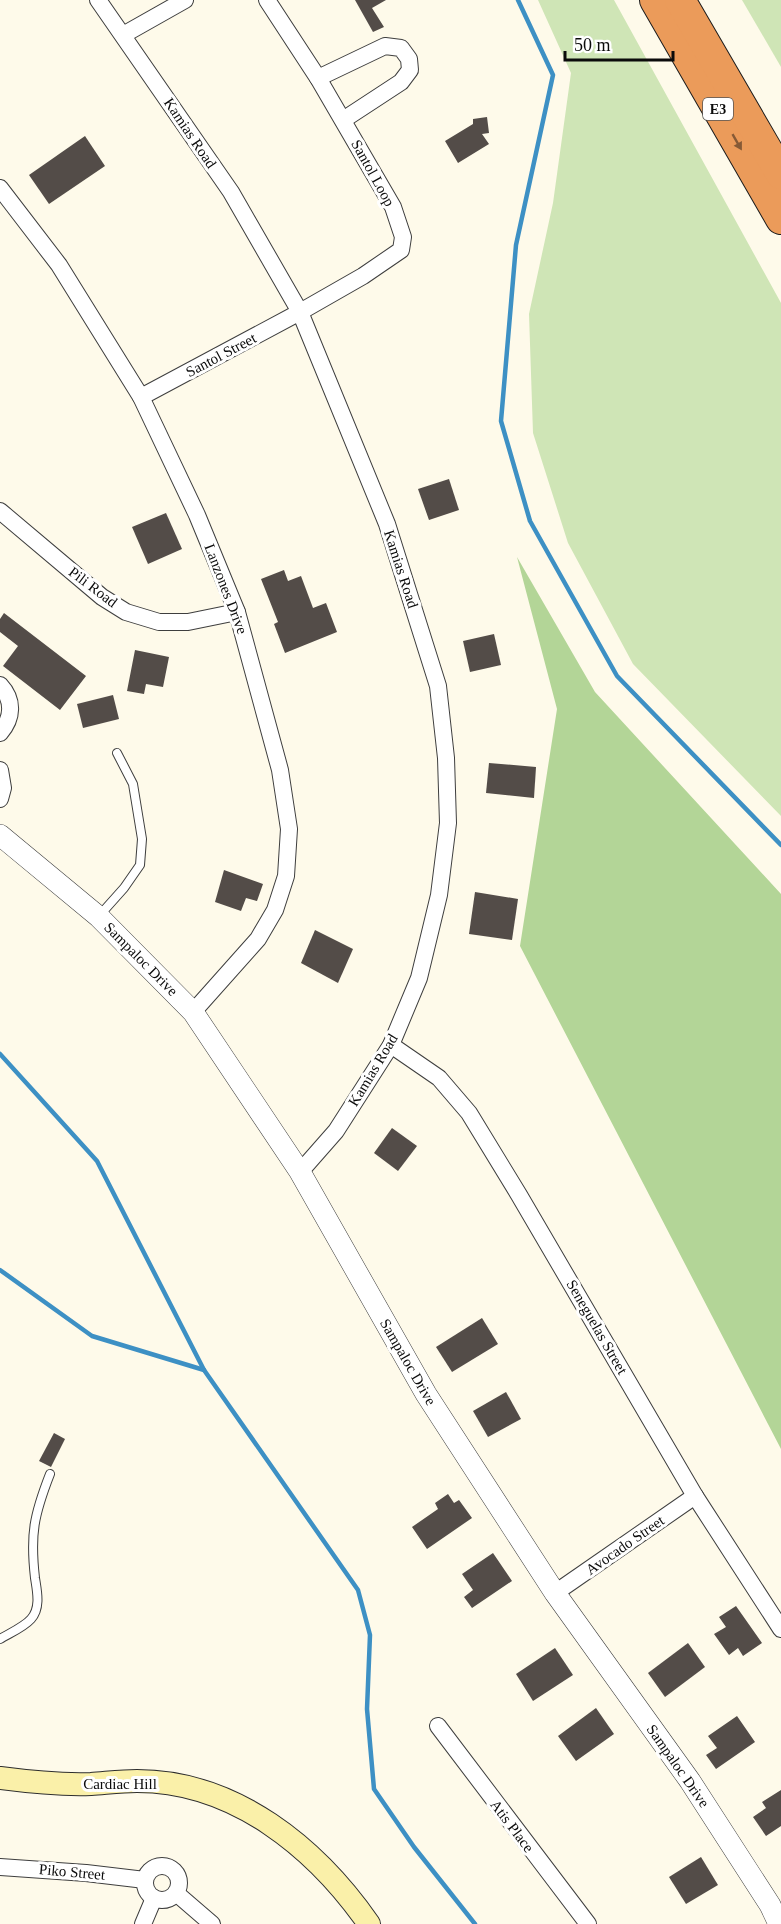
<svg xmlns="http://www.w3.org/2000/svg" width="781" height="1924" font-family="'Times New Roman',serif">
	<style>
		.green { fill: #cfe5b6 }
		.forest { fill: #b3d597 }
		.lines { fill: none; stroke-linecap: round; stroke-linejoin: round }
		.stream { stroke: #3d90c4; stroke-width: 4.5 }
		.building { fill: #534c48 }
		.service-casing { stroke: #3e3e3e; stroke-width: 10 }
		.minor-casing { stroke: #3e3e3e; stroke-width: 18 }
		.tertiary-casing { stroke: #3e3e3e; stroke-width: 22 }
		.secondary-casing { stroke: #2d2d2d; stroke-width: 24 }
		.motorway-casing { stroke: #1c1c1c; stroke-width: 32 }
		.service { stroke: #fff; stroke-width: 8 }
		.minor { stroke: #fff; stroke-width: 16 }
		.tertiary { stroke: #fff; stroke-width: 21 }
		.secondary { stroke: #faf0a9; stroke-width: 22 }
		.motorway { stroke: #eb9b5a; stroke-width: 30 }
		.oneway { fill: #865a36 }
		.labels { text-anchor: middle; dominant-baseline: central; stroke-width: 6; stroke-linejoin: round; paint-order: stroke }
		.shield { fill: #fff; stroke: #545454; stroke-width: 1.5 }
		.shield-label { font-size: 14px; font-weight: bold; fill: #0b0b0b }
		.street-label { font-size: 15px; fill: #0b0b0b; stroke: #fff }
	</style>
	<rect width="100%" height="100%" fill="#fefaea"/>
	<!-- green -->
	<g class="green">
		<polygon points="538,0 614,0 781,303 781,816 633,664 568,543 533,433 529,314 553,203 571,73"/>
		<polygon points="742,0 781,0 781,67"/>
	</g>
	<!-- forest -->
	<polygon class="forest" points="517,557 595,692 781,894 781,1449 520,946 557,709"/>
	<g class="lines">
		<!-- stream -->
		<g class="stream">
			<polyline points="518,0 553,75 516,245 501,421 530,521 617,676 781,845"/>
			<polyline points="0,1054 97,1161 204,1370 358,1590 370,1635 367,1709 374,1789 414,1847 475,1924"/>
			<polyline points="0,1270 92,1336 204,1370"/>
		</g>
	</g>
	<!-- building -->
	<g class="building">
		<polygon points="355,0 386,0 372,8 384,27 373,32"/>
		<polygon points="487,117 489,133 482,134 489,144 458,163 445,141 473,124 473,119"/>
		<polygon points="85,136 105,166 49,204 29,175"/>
		<polygon points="449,479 459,510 429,520 418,489"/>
		<polygon points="166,513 182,549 148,564 132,527"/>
		<polygon points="284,570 288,581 301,576 313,608 326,603 337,632 285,653 274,624 278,622 261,579"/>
		<polygon points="4,613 86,676 60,710 3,666 18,646 0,632 0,619"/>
		<polygon points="494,634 501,665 470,672 463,641"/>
		<polygon points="135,650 169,657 163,687 146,684 144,694 127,691"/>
		<polygon points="113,695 119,719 83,728 77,704"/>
		<polygon points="489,763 536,767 534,798 486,793"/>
		<polygon points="224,870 263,884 257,901 246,898 241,911 215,902"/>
		<polygon points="475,892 518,899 512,940 469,934"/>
		<polygon points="315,930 353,949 338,983 301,963"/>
		<polygon points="392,1128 417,1146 398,1171 374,1153"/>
		<polygon points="482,1318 498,1344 452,1372 436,1347"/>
		<polygon points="506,1392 521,1419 488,1437 473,1411"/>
		<polygon points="54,1433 65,1439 51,1467 39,1461"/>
		<polygon points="448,1494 454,1503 459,1500 472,1518 427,1549 412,1527 438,1509 435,1503"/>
		<polygon points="493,1553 512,1581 472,1608 464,1597 473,1590 462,1574"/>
		<polygon points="736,1606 762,1643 743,1656 738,1648 729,1655 714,1634 726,1627 719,1617"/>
		<polygon points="688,1643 705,1667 665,1697 648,1673"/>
		<polygon points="555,1648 573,1675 533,1701 516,1674"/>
		<polygon points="596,1708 614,1734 576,1761 558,1736"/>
		<polygon points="737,1716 755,1742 716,1769 706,1755 717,1748 708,1736"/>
		<polygon points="781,1790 781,1826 766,1836 753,1817 766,1808 762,1802"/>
		<polygon points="701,1857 718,1885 686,1904 669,1877"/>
	</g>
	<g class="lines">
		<!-- service casing -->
		<g class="service-casing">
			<g id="service">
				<polyline points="99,916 124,888 140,865 142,839 133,784 117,753"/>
				<path d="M 0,1639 C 10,1633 24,1627 31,1619 C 41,1608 37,1591 35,1578 C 30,1534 34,1515 50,1474"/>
			</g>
		</g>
		<!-- minor casing -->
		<g class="minor-casing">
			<g id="minor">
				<polyline points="98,0 231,192 300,312 387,524 438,686 446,758 448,823 439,895 419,978 391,1045 336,1131 300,1172"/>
				<polyline points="123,35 185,0"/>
				<polyline points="318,78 385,46 401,48 409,59 410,70 401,82 343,120"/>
				<polyline points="0,188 59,265 141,397 197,515 237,612 280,770 289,829 286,876 275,910 258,939 193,1012"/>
				<polyline points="141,397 300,312 363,276 401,250 403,237 393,207 318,78 267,0"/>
				<polyline points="0,511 102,597 126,612 159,622 188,622 237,612"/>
				<path d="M 0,685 C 14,700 13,718 0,733"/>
				<polyline points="0,770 3,788 0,799"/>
				<polyline points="391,1045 439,1078 469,1113 519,1195 695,1496 781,1629"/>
				<polyline points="555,1593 695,1496"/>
				<polyline points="438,1726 588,1924"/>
				<circle cx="162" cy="1883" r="17"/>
				<polyline points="0,1867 86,1873 145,1880"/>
				<polyline points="176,1893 212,1924"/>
				<polyline points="143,1924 154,1898"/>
			</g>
		</g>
		<!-- tertiary casing -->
		<g class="tertiary-casing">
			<polyline id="tertiary" points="0,835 99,917 193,1012 300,1172 426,1394 555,1593 690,1781 770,1905 779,1924"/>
		</g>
		<!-- secondary casing -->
		<g class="secondary-casing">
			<path id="secondary" d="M 0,1778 C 30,1782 60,1785 91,1784 C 106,1783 122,1781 137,1781 C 235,1781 316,1848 369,1924"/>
		</g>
		<!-- motorway casing -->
		<g class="motorway-casing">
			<g id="motorway">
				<polyline points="655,0 781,219"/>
				<polyline points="680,0 781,174"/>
			</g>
		</g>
		<!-- service -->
		<use href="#service" class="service"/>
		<!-- minor -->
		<use href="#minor" class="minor"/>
		<!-- tertiary -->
		<use href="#tertiary" class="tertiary"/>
		<!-- secondary -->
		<use href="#secondary" class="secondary"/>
		<!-- motorway -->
		<use href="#motorway" class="motorway"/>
	</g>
	<!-- one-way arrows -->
	<defs><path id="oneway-solid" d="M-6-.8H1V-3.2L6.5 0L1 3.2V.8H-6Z" transform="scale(1.5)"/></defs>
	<use class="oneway" href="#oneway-solid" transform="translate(737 142) rotate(60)"/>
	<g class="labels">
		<!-- shield labels -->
		<rect class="shield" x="703" y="98" width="30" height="22" rx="4.5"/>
		<g class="shield-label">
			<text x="718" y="109">E3</text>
		</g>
		<!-- street labels -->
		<g class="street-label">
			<text transform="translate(190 133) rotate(56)">Kamias Road</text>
			<text transform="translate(373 173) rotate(61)">Santol Loop</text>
			<text transform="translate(221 355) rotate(-28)">Santol Street</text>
			<text transform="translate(401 569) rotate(72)">Kamias Road</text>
			<text transform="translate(93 587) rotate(37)">Pili Road</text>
			<text transform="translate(226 589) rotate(69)">Lanzones Drive</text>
			<text transform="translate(141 959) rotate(45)">Sampaloc Drive</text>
			<text transform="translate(373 1070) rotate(-59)">Kamias Road</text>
			<text transform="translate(597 1327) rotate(60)">Seneguelas Street</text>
			<text transform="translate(408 1362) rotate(60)">Sampaloc Drive</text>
			<text transform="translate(625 1545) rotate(-35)">Avocado Street</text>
			<text transform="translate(678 1766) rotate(55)">Sampaloc Drive</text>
			<text x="120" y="1784">Cardiac Hill</text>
			<text transform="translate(512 1826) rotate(53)">Atis Place</text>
			<text transform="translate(72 1872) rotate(5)">Piko Street</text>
		</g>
	</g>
	<!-- scale -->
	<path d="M565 51v9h108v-9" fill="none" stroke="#0b0b0b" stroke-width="3"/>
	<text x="574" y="51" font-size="18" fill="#0b0b0b" stroke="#ffffff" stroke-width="4.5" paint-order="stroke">50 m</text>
</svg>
